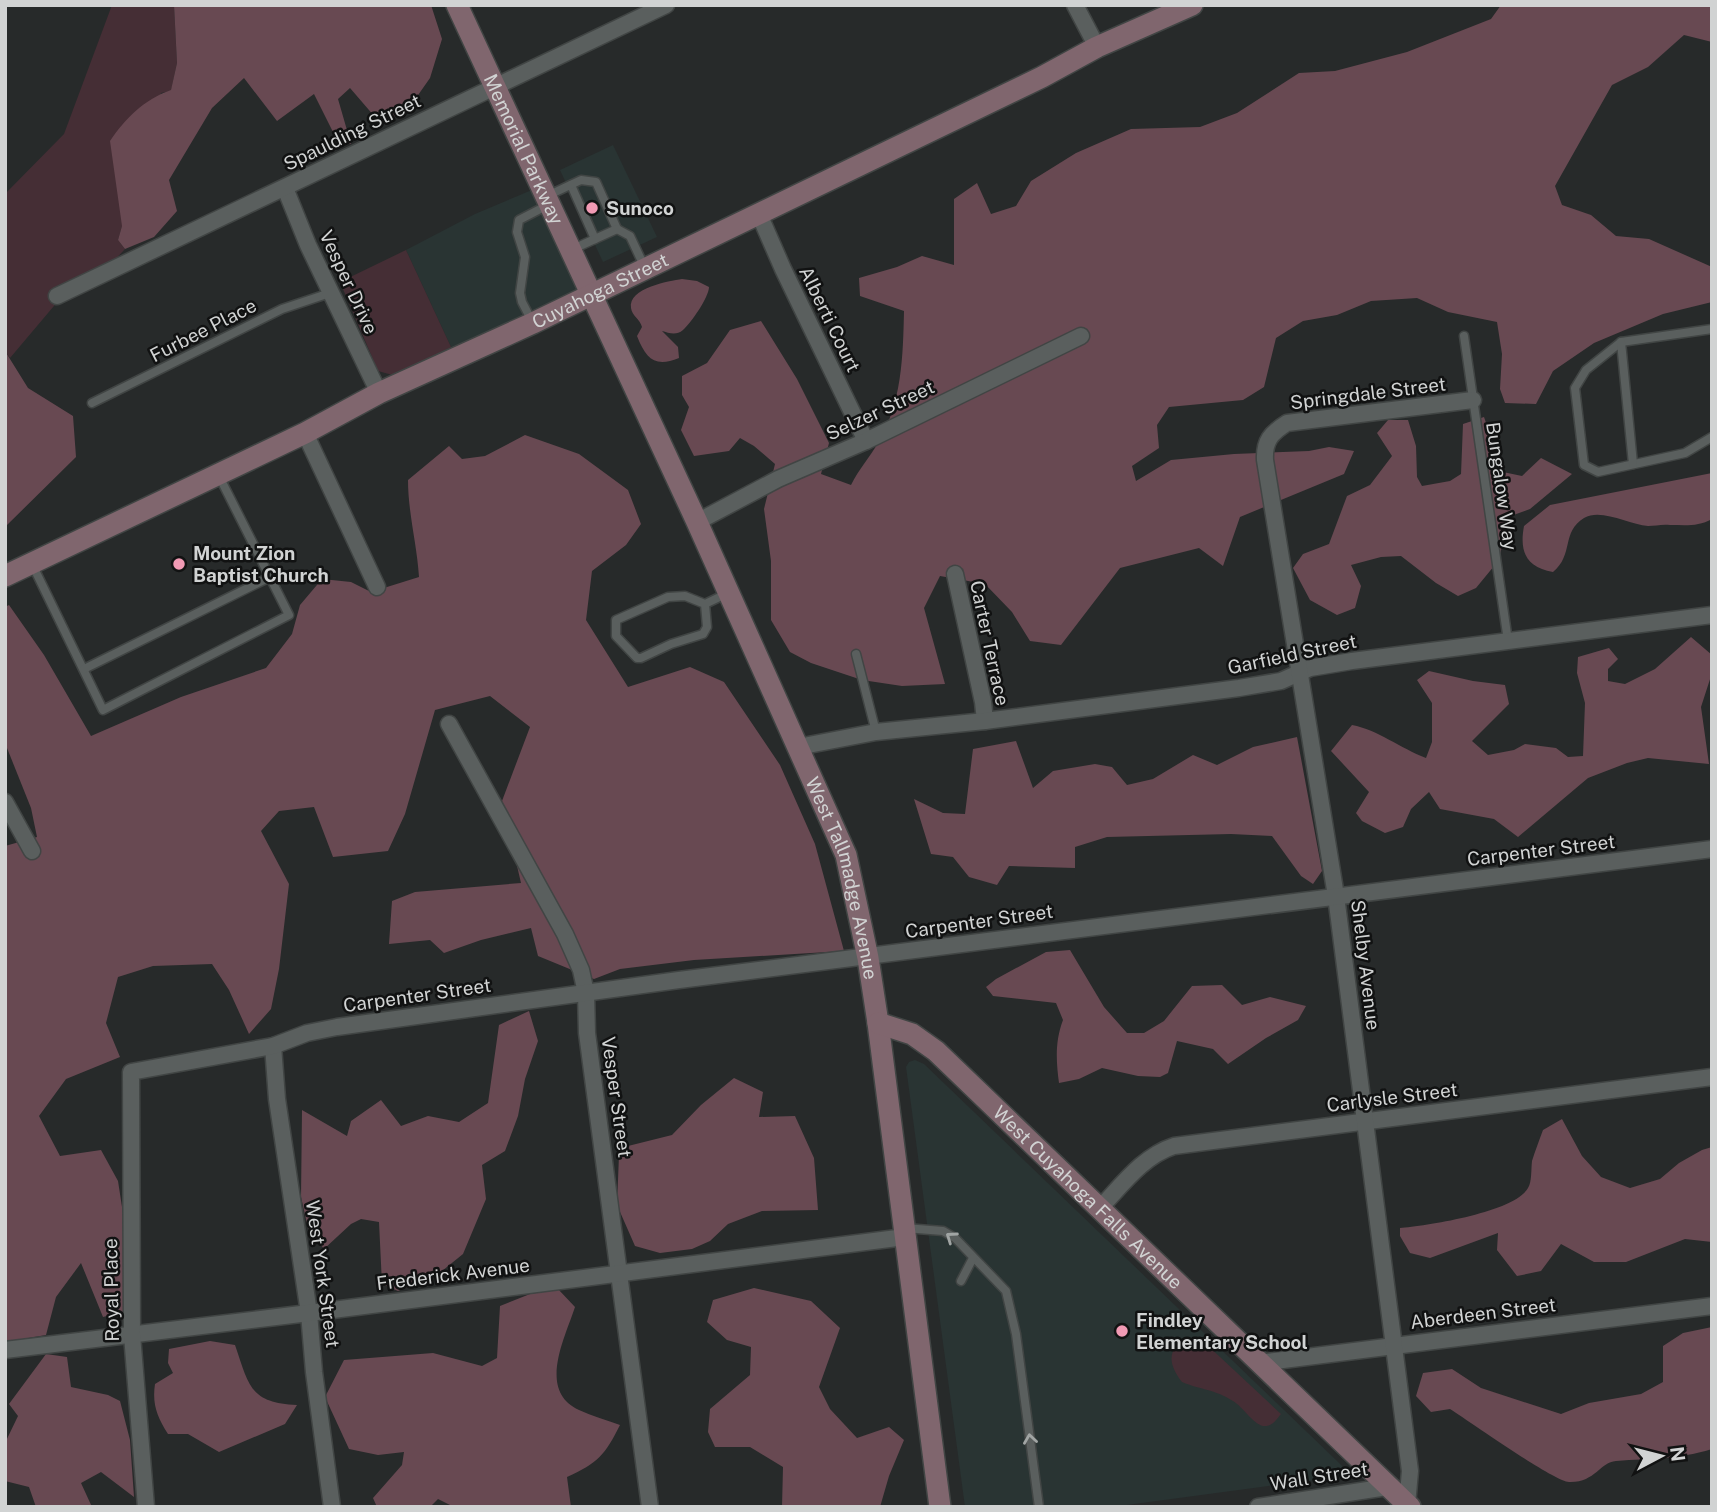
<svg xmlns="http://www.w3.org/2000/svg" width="1717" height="1512" font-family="'Public Sans',sans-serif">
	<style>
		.built { fill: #293433 }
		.green { fill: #452e35 }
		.forest { fill: #684952 }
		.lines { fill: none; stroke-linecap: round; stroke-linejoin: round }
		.lane-casing { stroke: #414544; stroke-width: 11 }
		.street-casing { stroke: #414544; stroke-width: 19 }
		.secondary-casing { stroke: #414544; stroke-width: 24 }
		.lane { stroke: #5a5f5e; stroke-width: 8 }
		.street { stroke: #5a5f5e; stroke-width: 16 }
		.secondary { stroke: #80666e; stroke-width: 21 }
		.oneway { stroke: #a1a5a4 }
		.poi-dot { fill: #f19ab4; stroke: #111212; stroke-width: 2.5 }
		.labels { text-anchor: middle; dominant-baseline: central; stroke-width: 5; stroke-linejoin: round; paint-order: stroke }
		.street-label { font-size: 19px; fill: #d1d3d3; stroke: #111212 }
		.poi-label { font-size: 19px; font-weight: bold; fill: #d1d3d3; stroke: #111212; text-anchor: start }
	</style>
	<rect width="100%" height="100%" fill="#272a2a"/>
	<!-- built -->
	<g class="built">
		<polygon points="613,145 657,237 603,262 560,170"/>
		<polygon points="539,187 587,292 451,347 406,250 475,214"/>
		<polygon points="915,1060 924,1064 1336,1460 1347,1471 1344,1476 1112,1507 965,1507 906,1067 909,1062"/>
	</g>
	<!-- green -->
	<g class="green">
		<polygon points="112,5 174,5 177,63 171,91 161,93 118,240 125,249 111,264 59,300 10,358 5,351 5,194 64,134"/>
		<polygon points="406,250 451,347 396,376 378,371 340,282"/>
		<path d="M 1193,1339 L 1205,1343 L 1281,1414 C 1276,1420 1272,1427 1263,1426 C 1253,1424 1243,1407 1233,1401 C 1214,1389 1201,1390 1182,1382 C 1167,1363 1166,1345 1193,1339 Z"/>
	</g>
	<!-- forest -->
	<g class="forest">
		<path d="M 174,5 L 431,5 L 442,39 L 430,78 L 409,108 L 381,124 L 350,88 L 338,99 L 351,144 L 339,144 L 314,94 L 277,121 L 244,78 L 212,108 L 169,180 L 177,211 L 154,237 L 125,249 L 118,240 L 122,226 L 110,141 C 126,118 143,100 171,90 L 177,63 Z"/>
		<path d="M 1501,5 L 1712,5 L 1712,42 L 1684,35 L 1648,67 L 1612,85 L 1555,186 L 1562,205 L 1591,215 L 1616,236 L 1649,239 L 1712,267 L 1712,302 L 1663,314 L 1594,343 L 1553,371 L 1536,404 L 1505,403 L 1500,389 L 1502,354 L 1497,322 L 1448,312 L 1417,298 L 1371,301 L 1337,315 L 1303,321 L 1276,338 L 1264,387 L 1243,400 L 1169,407 L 1157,425 L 1159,448 L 1132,466 L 1136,481 L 1171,460 L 1234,454 L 1309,451 L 1329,447 L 1354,451 L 1344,474 L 1240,517 L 1223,566 L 1199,548 L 1120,568 L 1061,645 L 1030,641 L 1012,612 L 985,584 L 940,576 L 924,608 L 945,684 L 902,686 L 862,680 L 811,663 L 790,652 L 771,620 L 771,561 L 764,509 L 775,464 L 754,446 L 740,438 L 729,451 L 694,456 L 681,430 L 689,407 L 682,395 L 682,376 L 707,363 L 730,330 L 761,321 L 797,379 L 829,443 L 821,474 L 851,485 C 859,469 869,458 878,443 C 902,403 903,356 904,311 L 860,296 L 859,278 L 897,267 L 922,256 L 954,265 L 954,199 L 977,183 L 991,214 L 1016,206 L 1031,181 L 1076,153 L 1131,129 L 1200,127 L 1237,113 L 1299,73 L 1335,71 L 1407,52 L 1491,19 Z"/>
		<path d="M 682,279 L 697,281 L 709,287 C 709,297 691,323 683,330 C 676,336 669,333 662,331 L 678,347 L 679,358 C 655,368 646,359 637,336 L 642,327 C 640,319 632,316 631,308 C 628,288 669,281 682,279 Z"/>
		<polygon points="5,351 28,388 73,416 76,457 5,527"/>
		<polygon points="1484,417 1503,472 1522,476 1541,458 1572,474 1530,509 1508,517 1499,560 1476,588 1458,596 1436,583 1401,556 1381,557 1351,565 1361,586 1355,608 1337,615 1310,600 1293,568 1303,554 1329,544 1347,496 1370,485 1392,456 1377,433 1388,420 1408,420 1416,446 1417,477 1422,486 1450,481 1461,474 1463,424"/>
		<path d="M 525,435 L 579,454 L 628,490 L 641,524 L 626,545 L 592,571 L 586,620 L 628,687 L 690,667 L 724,682 L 780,765 L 815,844 L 844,951 L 694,960 L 620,969 L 594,979 L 538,956 L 531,928 L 481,940 L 444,953 L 430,940 L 389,944 L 392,901 L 415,892 L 521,883 L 502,801 L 530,727 L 490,696 L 435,710 L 405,814 L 388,851 L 333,857 L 314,807 L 279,811 L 261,831 L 289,884 L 279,969 L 271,1009 L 249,1034 L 229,990 L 212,964 L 153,966 L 118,977 L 106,1023 L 120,1057 L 66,1079 L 39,1116 L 60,1156 L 101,1150 L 118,1181 L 124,1220 L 126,1311 L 103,1317 L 81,1263 L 56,1297 L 46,1335 L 5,1342 L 5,846 L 37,837 L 31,808 L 5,743 L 5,607 L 9,605 L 44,655 L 91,736 L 181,697 L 266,668 L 292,634 L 300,605 L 322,579 L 351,582 L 371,592 L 419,577 C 417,544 408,513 408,480 L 449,446 L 462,459 L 485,456 Z"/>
		<path d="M 1712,473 L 1712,519 C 1698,527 1685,525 1670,525 C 1662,524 1655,526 1648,526 C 1629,525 1602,508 1584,518 C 1561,532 1574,555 1553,572 C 1527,567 1519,553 1524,526 L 1550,505 Z"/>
		<path d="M 1691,637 L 1712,655 L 1712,673 L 1701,707 L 1709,764 L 1648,758 L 1627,763 L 1588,778 L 1518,837 L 1494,819 L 1440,809 L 1429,792 L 1411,809 L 1403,827 L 1385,833 L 1362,821 L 1356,813 L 1369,792 L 1331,751 L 1352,725 C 1378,730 1400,748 1426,758 L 1432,742 L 1432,703 L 1417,680 L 1429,671 L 1473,681 L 1505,685 L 1509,704 L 1472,741 L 1488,755 L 1514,750 L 1525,744 L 1556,748 L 1568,757 L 1583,756 L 1585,703 L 1577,673 L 1578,657 L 1609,648 L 1618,659 L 1608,669 L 1608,681 L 1625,684 L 1655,669 Z"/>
		<polygon points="1297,737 1322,871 1313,884 1301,876 1272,836 1231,834 1107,837 1075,847 1075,868 1009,866 997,885 969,877 953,857 931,854 914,799 943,813 965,814 973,749 1016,741 1033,788 1053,771 1095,764 1112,767 1127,785 1153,779 1193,755 1217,765 1253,747"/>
		<path d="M 1070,950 L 1104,1007 L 1127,1033 L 1144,1033 L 1164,1021 L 1192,986 L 1222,985 L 1242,1005 L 1270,997 L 1306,1006 L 1298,1020 L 1266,1038 L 1228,1064 L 1213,1049 L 1177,1041 L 1168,1073 L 1160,1077 L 1138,1076 L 1102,1068 L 1079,1079 L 1059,1083 C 1056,1061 1055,1041 1063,1020 L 1056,1003 L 993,996 L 986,987 L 996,979 L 1046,952 Z"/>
		<polygon points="529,1011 538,1041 525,1079 518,1116 505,1151 482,1165 486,1199 463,1254 442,1271 398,1291 382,1284 379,1222 361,1219 351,1224 324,1249 308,1228 301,1197 302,1110 347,1136 351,1121 381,1100 401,1126 428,1116 459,1122 488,1103 499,1025"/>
		<polygon points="734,1078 763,1092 759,1117 795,1116 814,1158 818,1210 762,1211 728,1224 710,1241 692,1249 660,1253 635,1246 617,1205 619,1155 628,1146 672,1135 701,1105"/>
		<path d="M 1562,1119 L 1582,1156 L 1601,1177 L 1630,1188 L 1660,1179 L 1679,1163 L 1702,1150 L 1712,1147 L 1712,1242 L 1685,1239 L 1626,1262 L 1594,1262 L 1561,1244 L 1541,1271 L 1517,1276 L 1497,1250 L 1498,1233 L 1430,1258 L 1410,1253 L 1400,1236 L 1400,1228 C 1426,1226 1515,1212 1528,1188 C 1532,1182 1531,1169 1532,1161 C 1535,1151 1539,1141 1543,1130 Z"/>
		<polygon points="754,1288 811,1301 840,1328 819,1387 830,1409 857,1438 889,1427 904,1440 889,1476 880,1507 782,1507 783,1467 750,1447 715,1447 708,1432 710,1409 750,1375 751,1347 727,1340 707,1322 713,1300"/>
		<path d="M 558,1289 L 575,1307 C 565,1338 537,1391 579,1410 C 592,1416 607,1420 620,1425 C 605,1455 598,1463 567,1477 L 571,1507 L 454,1507 L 438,1499 L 430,1507 L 377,1507 L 373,1498 L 402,1465 L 404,1452 L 378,1455 L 349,1449 L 325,1397 L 344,1360 L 433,1353 L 482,1366 L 497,1358 L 500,1306 L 530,1294 Z"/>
		<path d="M 1712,1327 L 1712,1449 C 1676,1460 1652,1458 1616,1461 C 1600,1462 1595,1483 1569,1482 C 1553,1481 1469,1421 1450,1409 L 1431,1412 L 1416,1396 L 1423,1373 L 1452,1369 L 1481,1388 L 1561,1414 L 1589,1403 L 1641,1394 L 1663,1382 L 1663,1346 L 1683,1333 Z"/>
		<path d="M 210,1341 L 235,1345 C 249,1386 250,1403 297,1405 L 285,1424 L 219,1452 L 188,1434 L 168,1434 C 157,1417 152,1404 155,1384 L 173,1373 L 168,1363 L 169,1349 Z"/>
		<polygon points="46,1354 67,1357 71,1387 108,1395 120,1401 130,1440 134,1497 101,1472 81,1483 92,1507 36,1507 29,1487 5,1481 5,1443 18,1416 9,1404"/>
	</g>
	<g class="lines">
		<!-- lane casing -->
		<g class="lane-casing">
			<g id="lane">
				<polyline points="571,185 595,239"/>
				<polyline points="547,196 581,180 596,182 617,229"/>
				<polyline points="573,249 617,229 630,236 645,268"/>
				<polyline points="533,323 522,302 520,293 525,257 517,232 519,220 548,205"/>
				<polyline points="1712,329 1621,342 1586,370 1575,388 1584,465 1598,472 1685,453 1712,437"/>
				<polyline points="1464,336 1508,641"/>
				<polyline points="1621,342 1633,464"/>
				<polyline points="92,403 282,309 330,293"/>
				<polyline points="32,564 103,710 289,615 219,476"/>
				<polyline points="705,604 707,627 703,634 671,644 641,658 637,658 616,636 616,620 668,597 685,596 705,604 728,593"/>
				<polyline points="856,654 876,732"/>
				<polyline points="84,669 270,577"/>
				<polyline points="905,1228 943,1231 955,1238 1006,1291 1016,1334 1039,1507"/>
				<polyline points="961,1281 973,1258"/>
			</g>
		</g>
		<!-- street casing -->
		<g class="street-casing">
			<g id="street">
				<polyline points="1075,5 1097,47"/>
				<polyline points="285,188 308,245 379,393"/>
				<polyline points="759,214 783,269 866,441"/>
				<polyline points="57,296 666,5"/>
				<polyline points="305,433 377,587"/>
				<polyline points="697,522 778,479 866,441 1081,336"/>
				<polyline points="955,574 983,702 985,721"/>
				<polyline points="449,724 565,934 581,970 586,993 587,1033 650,1507"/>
				<polyline points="798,747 876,732 985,721 1239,688 1281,681 1310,668 1352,661 1712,615"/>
				<polyline points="5,802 32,851"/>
				<polyline points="273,1046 277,1099 309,1313 314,1372 332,1507"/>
				<path d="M 1100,1208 C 1122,1185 1143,1156 1174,1146 L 1712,1077"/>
				<polyline points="5,1350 309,1313 905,1237"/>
				<polyline points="1259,1363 1712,1306"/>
				<path d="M 1407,1505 L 1410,1471 L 1336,896 L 1265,460 C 1264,441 1271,433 1287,423 L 1473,400"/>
				<polyline points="146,1507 132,1335 131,1072 273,1046 307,1033 337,1027 679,980 1712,849"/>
				<polyline points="1258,1507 1387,1487"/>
			</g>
		</g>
		<!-- secondary casing -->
		<g class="secondary-casing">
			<g id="secondary">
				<path id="s1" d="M 457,5 L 697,522 L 846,855 L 868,958 L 878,1023 L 940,1507"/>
				<path id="s2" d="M 5,576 L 305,433 L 379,393 L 533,323 L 1042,77 L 1097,47 L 1192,5"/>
				<path id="s3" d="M 878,1023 L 912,1034 L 936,1051 L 1410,1507"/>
			</g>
		</g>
		<!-- lane -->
		<use href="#lane" class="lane"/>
		<!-- street -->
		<use href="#street" class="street"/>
		<!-- secondary -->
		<use href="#secondary" class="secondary"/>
	</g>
	<!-- one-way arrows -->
	<defs><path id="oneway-chevron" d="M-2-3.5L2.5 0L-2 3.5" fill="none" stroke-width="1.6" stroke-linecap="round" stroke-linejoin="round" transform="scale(1.75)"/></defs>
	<g class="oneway">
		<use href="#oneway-chevron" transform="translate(951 1237) rotate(-145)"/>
		<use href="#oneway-chevron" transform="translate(1030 1439) rotate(-98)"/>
	</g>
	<!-- markers -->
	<g class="poi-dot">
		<circle cx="592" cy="208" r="7"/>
		<circle cx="179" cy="564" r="7"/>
		<circle cx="1122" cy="1331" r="7"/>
	</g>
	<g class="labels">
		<!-- street labels -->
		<g class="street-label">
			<text transform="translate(352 132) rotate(-26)">Spaulding Street</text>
			<text stroke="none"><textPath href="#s1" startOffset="159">Memorial Parkway</textPath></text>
			<text transform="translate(349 282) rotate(65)">Vesper Drive</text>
			<text stroke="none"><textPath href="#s2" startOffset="660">Cuyahoga Street</textPath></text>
			<text transform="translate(830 319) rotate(64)">Alberti Court</text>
			<text transform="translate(203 330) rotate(-27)">Furbee Place</text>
			<text transform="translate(1368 393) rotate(-7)">Springdale Street</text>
			<text transform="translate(880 410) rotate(-25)">Selzer Street</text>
			<text transform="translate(1502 486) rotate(82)">Bungalow Way</text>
			<text transform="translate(990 643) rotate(78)">Carter Terrace</text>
			<text transform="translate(1292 654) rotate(-12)">Garfield Street</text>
			<text transform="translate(1541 850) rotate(-7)">Carpenter Street</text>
			<text stroke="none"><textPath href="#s1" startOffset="956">West Tallmadge Avenue</textPath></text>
			<text transform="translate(979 921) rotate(-8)">Carpenter Street</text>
			<text transform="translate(1366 965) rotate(83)">Shelby Avenue</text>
			<text transform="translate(417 995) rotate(-8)">Carpenter Street</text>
			<text transform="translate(617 1097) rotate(82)">Vesper Street</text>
			<text transform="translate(1392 1097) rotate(-7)">Carlysle Street</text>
			<text stroke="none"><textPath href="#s3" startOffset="276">West Cuyahoga Falls Avenue</textPath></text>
			<text transform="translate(323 1274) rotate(82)">West York Street</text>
			<text transform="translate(453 1274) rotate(-7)">Frederick Avenue</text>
			<text transform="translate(111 1290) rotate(-91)">Royal Place</text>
			<text transform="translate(1483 1313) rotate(-7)">Aberdeen Street</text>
			<text transform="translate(1319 1476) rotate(-9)">Wall Street</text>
		</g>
		<!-- poi labels -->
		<g class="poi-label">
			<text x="606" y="208">Sunoco</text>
			<text x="193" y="553">Mount Zion<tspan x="193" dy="22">Baptist Church</tspan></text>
			<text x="1136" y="1320">Findley<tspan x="1136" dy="22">Elementary School</tspan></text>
		</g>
	</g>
	<!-- border -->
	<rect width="1717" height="1512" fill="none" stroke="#d1d3d3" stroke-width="14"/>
	<!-- north arrow -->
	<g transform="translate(1661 1456) rotate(83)" stroke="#111212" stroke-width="5" paint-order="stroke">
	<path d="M0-5L12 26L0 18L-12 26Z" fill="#d1d3d3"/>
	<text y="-10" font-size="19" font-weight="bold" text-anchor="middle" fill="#d1d3d3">N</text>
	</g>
</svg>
